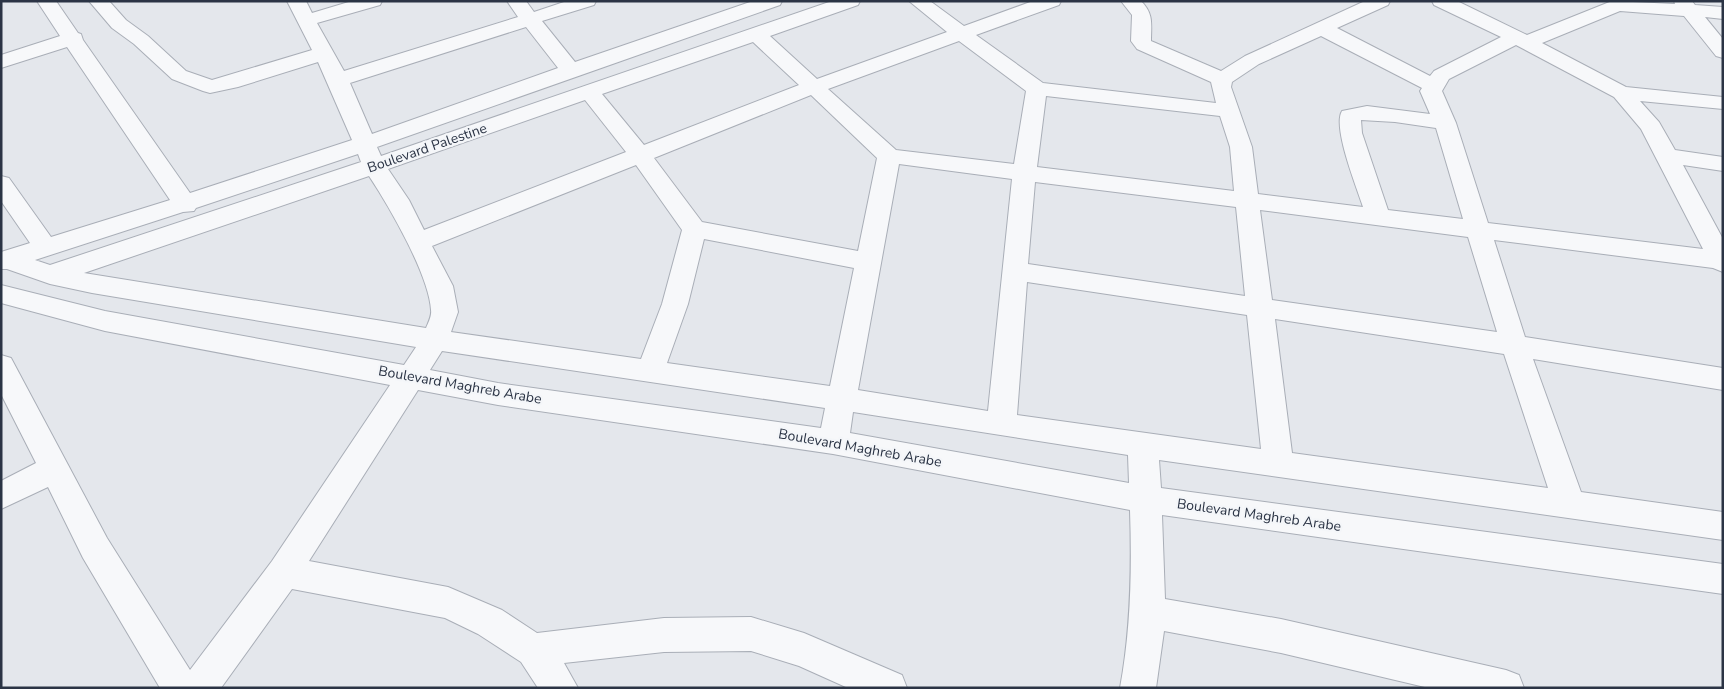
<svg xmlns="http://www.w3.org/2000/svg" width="1724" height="689" font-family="'Nunito Sans',sans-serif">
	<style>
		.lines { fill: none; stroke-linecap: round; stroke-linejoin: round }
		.minor-casing { stroke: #a9aeb7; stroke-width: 2 }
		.minor { fill: #f7f8fa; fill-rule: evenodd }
		.labels { text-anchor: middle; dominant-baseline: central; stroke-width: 4.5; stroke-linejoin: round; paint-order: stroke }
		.street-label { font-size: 14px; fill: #2b3445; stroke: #f4f6f9 }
	</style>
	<rect width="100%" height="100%" fill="#e4e7ec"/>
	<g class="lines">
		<!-- minor casing -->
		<g class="minor-casing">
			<path id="minor" d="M 37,1 L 56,1 L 78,33 L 81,34 L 83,40 L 190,193 L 352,140 L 318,62 L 238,87 L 210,93 L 203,91 L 172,79 L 134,44 L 112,28 L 89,1 L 109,1 L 126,20 L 148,36 L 186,71 L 212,80 L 312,50 L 287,1 L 306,1 L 312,13 L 352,1 L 382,1 L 380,5 L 317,23 L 344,71 L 518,17 L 507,1 L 526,1 L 534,12 L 567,1 L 596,1 L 594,5 L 542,21 L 575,62 L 753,1 L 782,1 L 780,5 L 377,147 L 381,156 L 832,1 L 860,1 L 858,5 L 770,36 L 817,79 L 947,32 L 909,1 L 930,1 L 964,26 L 1033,1 L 1061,1 L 1059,5 L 976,35 L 1043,83 L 1216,103 L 1211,82 L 1137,49 L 1131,41 L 1132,15 L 1121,1 L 1141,1 C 1154,14 1151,24 1151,41 L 1221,71 L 1245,56 L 1365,1 L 1390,1 L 1388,5 L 1337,28 L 1430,76 L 1434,71 L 1501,37 L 1434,5 L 1432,1 L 1457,1 L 1527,35 L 1612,1 L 1675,4 L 1674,1 L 1692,1 L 1695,5 L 1723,7 L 1723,19 L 1705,17 L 1723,39 L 1723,58 L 1716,56 L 1684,16 L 1620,11 L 1542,43 L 1626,87 L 1723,97 L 1723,109 L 1640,101 L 1659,122 L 1675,150 L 1723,157 L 1723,171 L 1683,165 L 1723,239 L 1723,272 L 1713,268 L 1494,240 L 1525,337 L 1723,368 L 1723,390 L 1533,359 L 1581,492 L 1723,512 L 1723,540 L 1159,460 L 1161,488 L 1723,564 L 1723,594 L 1162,515 L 1165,599 L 1281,619 L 1506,670 L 1519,675 L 1524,688 L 1429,688 L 1281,653 L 1164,631 L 1156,688 L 1120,688 C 1131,629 1132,570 1130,510 L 833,454 L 498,405 L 418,390 L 309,561 L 448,587 L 502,610 L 537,633 L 664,618 L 751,617 L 804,633 L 902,675 L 907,688 L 848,688 L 799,666 L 751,651 L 664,652 L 564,663 L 578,688 L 538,688 L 521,662 L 478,634 L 445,618 L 292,589 L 221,688 L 160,688 L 83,558 L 48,487 L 1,509 L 1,481 L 36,463 L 1,394 L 1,355 L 11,358 L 107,538 L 190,670 L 272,561 L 390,385 L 105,331 L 1,303 L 1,285 L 105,311 L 404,365 L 416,347 L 92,293 L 50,284 L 7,269 L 1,269 L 1,252 L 30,243 L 1,201 L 1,176 L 9,178 L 51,237 L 170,200 L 67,47 L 1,68 L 1,55 L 60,36 ZM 526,27 L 558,68 L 372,134 L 350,83 ZM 1321,36 L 1422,88 L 1420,91 L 1430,114 L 1367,106 L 1342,111 C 1332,127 1357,188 1363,207 L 1258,194 L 1252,147 L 1231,87 L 1232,82 L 1259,64 ZM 959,41 L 1026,91 L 1014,164 L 896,150 L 828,89 ZM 753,42 L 799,85 L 644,145 L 602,94 ZM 1516,45 L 1614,97 L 1641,129 L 1703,249 L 1488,223 L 1456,123 L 1442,91 L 1449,79 ZM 811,95 L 877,158 L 858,251 L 702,222 L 654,158 ZM 1046,96 L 1220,116 L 1230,147 L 1234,191 L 1037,167 ZM 585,100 L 626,152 L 424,230 L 409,200 L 388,169 ZM 1361,120 L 1395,122 L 1436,128 L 1463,219 L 1388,210 L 1362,133 ZM 358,154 L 361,162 L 50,265 L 35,260 L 183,212 L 194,211 L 196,208 ZM 899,164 L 1012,179 L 988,411 L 858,390 ZM 636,165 L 682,230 L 662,304 L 641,359 L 451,332 L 458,312 L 453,286 L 432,246 ZM 369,176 C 389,206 429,275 431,310 C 432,316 428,323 426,328 L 84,273 ZM 1035,182 L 1236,207 L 1245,296 L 1028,264 ZM 1260,210 L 1468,237 L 1497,332 L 1272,300 ZM 704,239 L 854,268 L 830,386 L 667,363 L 688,304 ZM 1027,282 L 1247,315 L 1261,449 L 1017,415 ZM 1275,319 L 1504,354 L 1548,488 L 1292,453 ZM 442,351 L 825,408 L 821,428 L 498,383 L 430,370 ZM 853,412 L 1128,455 L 1129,483 L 850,433 Z"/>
		</g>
		<!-- minor -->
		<use href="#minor" class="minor"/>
	</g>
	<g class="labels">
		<!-- street labels -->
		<g class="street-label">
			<text transform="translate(427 148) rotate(-19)">Boulevard Palestine</text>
			<text transform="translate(460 385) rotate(10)">Boulevard Maghreb Arabe</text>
			<text transform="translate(860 448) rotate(10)">Boulevard Maghreb Arabe</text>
			<text transform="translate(1259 515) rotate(8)">Boulevard Maghreb Arabe</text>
		</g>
	</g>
	<!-- border -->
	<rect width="1724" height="689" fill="none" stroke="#2b3445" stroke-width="5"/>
</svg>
